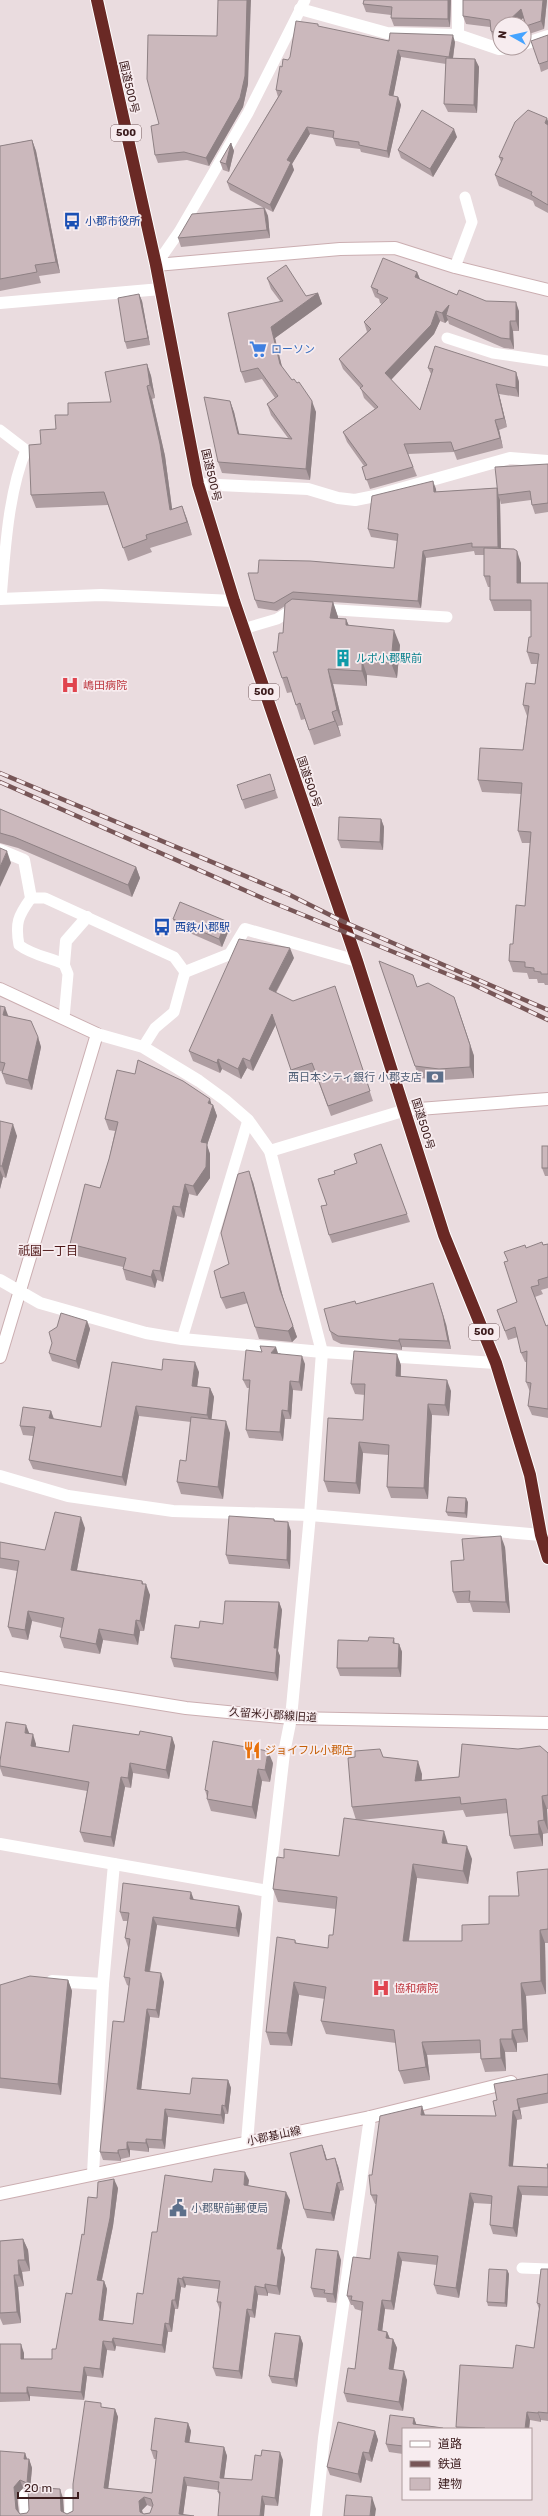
<svg xmlns="http://www.w3.org/2000/svg" width="548" height="2516" font-family="Rubik,'Noto Sans JP',sans-serif">
	<style>
		.lines { fill: none; stroke-linecap: round; stroke-linejoin: round }
		.secondary-casing { stroke: #cbaeb1; stroke-width: 14 }
		.highway-casing { stroke: #fff; stroke-width: 14 }
		.lane { stroke: #fff; stroke-width: 11 }
		.street { stroke: #fff; stroke-width: 12 }
		.secondary { stroke: #fff; stroke-width: 12 }
		.highway { stroke: #6a2925; stroke-width: 12 }
		.rail-casing { stroke: #775657; stroke-width: 4.5 }
		.rail { stroke: #f7ecef; stroke-width: 3; stroke-dasharray: 9; stroke-linecap: butt }
		.wall { fill: #af9ea2; fill-rule: evenodd }
		.shaded-wall { fill: #8e8184 }
		.building { fill: #cbb8bc; stroke: #8e8184; fill-rule: evenodd }
		.labels { text-anchor: middle; dominant-baseline: central; stroke-width: 3.5; stroke-linejoin: round; paint-order: stroke }
		.shield { fill: #f7ecef; stroke: #735a5c; stroke-width: 1 }
		.shield-label { font-size: 10px; font-weight: bold; fill: #3b1c1d }
		.street-label { font-size: 11px; fill: #3b1c1d; stroke: #f7ecef }
		.transit-label { font-size: 11px; fill: #164399; stroke: #f7ecef; text-anchor: start }
		.shop-label { font-size: 11px; fill: #366cbe; stroke: #f7ecef; text-anchor: start }
		.culture-label { font-size: 11px; fill: #0d838f; stroke: #f7ecef; text-anchor: start }
		.health-label { font-size: 11px; fill: #be3a42; stroke: #f7ecef; text-anchor: start }
		.service-label { font-size: 11px; fill: #4e5e75; stroke: #f7ecef; text-anchor: end }
		.food-label { font-size: 11px; fill: #c56008; stroke: #f7ecef; text-anchor: start }
		.neighbourhood-label { font-size: 12px; fill: #4e1717; stroke: #f7ecef }
	</style>
	<rect width="100%" height="100%" fill="#eadcdf"/>
	<g class="lines">
		<!-- secondary casing -->
		<g class="secondary-casing">
			<g id="secondary">
				<polyline points="156,265 340,249 395,248 455,267 548,290"/>
				<polyline points="0,989 97,1034 0,1357"/>
				<polyline points="406,1110 548,1099"/>
				<polyline points="0,1678 186,1708 291,1718 548,1723"/>
				<polyline points="0,2194 370,2117 511,2082"/>
			</g>
		</g>
		<!-- highway casing -->
		<g class="highway-casing">
			<polyline id="highway" points="97,0 156,265 198,484 234,601 357,961 444,1235 496,1363 530,1475 541,1535 548,1558"/>
		</g>
		<!-- lane -->
		<g class="lane">
			<polyline points="156,265 179,232 248,113 305,0"/>
			<polyline points="455,267 472,222 465,197"/>
			<polyline points="447,338 493,353 548,361"/>
			<path d="M 0,430 L 26,450 C 8,493 5,552 1,599"/>
			<polyline points="322,609 447,617"/>
			<polyline points="243,629 277,619 297,607"/>
			<path d="M 64,1018 L 68,974 L 64,964 C 48,957 32,955 19,945 C 15,923 18,916 31,898 L 45,898 L 174,957 L 185,972 L 174,1012 L 155,1028 L 143,1047"/>
			<polyline points="182,1339 248,1120"/>
			<polyline points="522,2268 548,2269"/>
			<polyline points="24,2495 26,2516"/>
			<polyline points="70,2516 70,2494"/>
		</g>
		<!-- street -->
		<g class="street">
			<polyline points="458,0 458,35"/>
			<polyline points="300,9 387,33 458,35 499,49 514,48"/>
			<polyline points="524,44 548,36"/>
			<polyline points="0,303 161,289"/>
			<polyline points="198,484 308,489 338,498 355,500 375,496 510,458 548,461"/>
			<polyline points="0,599 101,595 234,601"/>
			<polyline points="0,850 24,860 31,898"/>
			<polyline points="64,964 66,941 87,917"/>
			<polyline points="185,972 230,954 245,929 357,961"/>
			<polyline points="97,1034 143,1047 199,1081 225,1100 248,1120 270,1151 322,1352 310,1515 291,1718 284,1753 268,1891 247,2142"/>
			<polyline points="270,1151 406,1110"/>
			<polyline points="0,1280 40,1303 146,1333 182,1339 322,1352 496,1363"/>
			<polyline points="0,1476 68,1496 173,1511 310,1515 541,1535"/>
			<polyline points="0,1844 268,1891"/>
			<polyline points="52,1981 103,1984"/>
			<polyline points="93,2174 103,1984 114,1864"/>
			<polyline points="316,2516 324,2438 370,2117"/>
		</g>
		<!-- secondary -->
		<use href="#secondary" class="secondary"/>
		<!-- highway -->
		<use href="#highway" class="highway"/>
		<!-- rail casing -->
		<g class="rail-casing">
			<g id="rail">
				<polyline points="0,773 288,894 342,921 548,1010"/>
				<polyline points="0,782 269,901 474,985 548,1020"/>
			</g>
		</g>
		<!-- rail -->
		<use href="#rail" class="rail"/>
	</g>
	<!-- wall -->
	<g class="wall">
		<polygon points="364,0 451,0 450,27 394,26 391,18 391,15 366,12 363,4"/>
		<polygon points="547,0 544,29 529,34 523,18 517,24 500,24 500,39 498,41 493,39 490,27 466,24 463,16"/>
		<polygon points="319,27 389,41 455,42 453,58 475,59 479,67 477,113 448,112 444,104 446,64 401,57 393,96 398,97 401,105 389,158 361,152 360,149 336,146 333,138 310,134 292,164 294,170 273,212 265,208 268,216 270,238 181,247 178,238 264,208 230,190 227,182 278,97 276,90 282,67"/>
		<polygon points="548,35 548,69 541,72 539,64"/>
		<polygon points="248,84 243,107 209,166 187,160 158,163 155,155 159,124"/>
		<polygon points="548,121 548,213 535,206 533,201 499,186 495,175 501,162 499,157"/>
		<polygon points="457,137 433,177 401,158 398,150"/>
		<polygon points="32,140 36,151 60,273 39,276 41,283 0,291 0,146"/>
		<polygon points="231,143 234,151 229,172 223,170 220,162"/>
		<polygon points="417,272 420,279 457,295 486,301 519,311 519,331 513,331 514,349 504,348 449,324 448,320 445,323 440,321 434,334 391,380 420,410 431,374 428,368 516,372 519,382 519,397 499,394 507,427 499,430 503,448 457,460 454,452 408,454 417,476 370,489 362,467 364,466 347,442 343,432 375,409 364,398 361,389 343,369 339,359 367,332 364,322 382,304 380,303 379,299 375,297 371,287"/>
		<polygon points="267,278 306,296 318,293 322,304 275,338 282,367 316,412 310,480 222,473 218,462 230,401 234,412 239,435 288,438 271,415 267,404 275,398 262,379 245,383 241,372 280,301 271,289"/>
		<polygon points="139,294 142,301 150,345 127,349 125,342"/>
		<polygon points="147,364 151,376 155,398 152,399 165,456 172,509 182,506 192,535 150,548 152,552 128,561 108,505 36,508 31,495 41,444 56,429 68,415 111,402"/>
		<polygon points="548,464 548,512 535,514 532,505 531,500 501,504 500,500 501,549 521,563 521,583 548,583 548,985 545,985 544,983 538,983 537,979 529,979 527,973 513,972 509,961 513,944 525,906 530,843 522,843 518,831 521,794 482,792 478,780 523,750 527,716 523,705 535,684 537,664 531,664 527,652 531,637 531,611 494,611 490,600 490,587 488,587 484,576 484,555 475,555 474,551 426,558 421,608 333,602 338,617 338,618 346,619 349,626 400,645 397,678 367,675 367,686 333,684 343,725 338,726 341,736 314,745 305,719 301,720 292,692 287,693 282,678 277,652 283,633 285,606 277,611 258,608 255,600 258,573 394,568 397,541 371,537 368,529 436,489 436,492 497,488"/>
		<polygon points="273,783 278,798 245,809 242,800"/>
		<polygon points="0,809 136,867 140,878 132,897 18,848 0,843"/>
		<polygon points="381,819 384,827 383,850 341,848 338,840"/>
		<polygon points="173,919 226,921 229,930 222,947 176,927"/>
		<polygon points="294,958 276,993 293,1001 338,996 373,1101 331,1116 315,1072 295,1079 276,1024 253,1071 247,1068 241,1079 222,1069 220,1073 193,1061 189,1051"/>
		<polygon points="379,961 417,987 458,1008 474,1056 474,1078 443,1080 419,1078"/>
		<polygon points="0,1006 8,1016 38,1037 41,1047 32,1090 6,1084 2,1073 3,1072 0,1071"/>
		<polygon points="212,1105 213,1105 217,1116 207,1145 210,1154 210,1178 197,1196 189,1194 184,1218 177,1216 163,1282 157,1280 155,1288 126,1280 123,1269 123,1267 73,1255 70,1244 100,1188 109,1159 115,1131 109,1130 105,1119"/>
		<polygon points="0,1121 17,1136 6,1178 3,1177 0,1189"/>
		<polygon points="381,1144 410,1222 332,1243 329,1235 327,1205 335,1174 357,1163"/>
		<polygon points="548,1146 548,1176 545,1176 542,1168"/>
		<polygon points="253,1182 284,1301 297,1337 292,1342 259,1339 255,1327 248,1303 226,1309 221,1298 229,1264"/>
		<polygon points="548,1244 548,1288 541,1290 543,1294 535,1297 546,1326 548,1325 548,1418 532,1415 528,1406 530,1392 526,1382 527,1362 525,1362 521,1353 518,1337 508,1340 497,1310 517,1302 508,1261 526,1248 543,1245"/>
		<polygon points="356,1304 446,1324 451,1349 402,1347 402,1350 341,1344 333,1340 330,1331"/>
		<polygon points="87,1321 90,1329 79,1369 52,1361 49,1353"/>
		<polygon points="279,1353 305,1364 302,1391 293,1390 291,1419 285,1419 283,1441 249,1438 246,1430 249,1388 247,1388 243,1380"/>
		<polygon points="401,1365 401,1377 451,1391 449,1416 432,1415 428,1499 391,1498 387,1487 388,1455 363,1453 360,1494 328,1492 324,1481 363,1420 365,1395 355,1394 351,1384"/>
		<polygon points="162,1370 199,1372 197,1387 210,1388 214,1397 211,1419 230,1433 223,1499 181,1494 177,1482 186,1461 191,1422 139,1416 126,1486 33,1469 29,1460 33,1436 23,1435 20,1426 51,1411 54,1419 101,1427"/>
		<polygon points="468,1502 467,1518 448,1516 446,1512"/>
		<polygon points="274,1519 275,1521 291,1531 290,1569 229,1564 226,1555"/>
		<polygon points="85,1528 77,1570 142,1581 150,1595 144,1631 140,1631 138,1645 103,1640 100,1654 64,1648 60,1637 62,1628 32,1621 28,1640 12,1637 8,1627 17,1571 0,1568 0,1542 45,1550"/>
		<polygon points="505,1547 510,1613 473,1612 470,1603 457,1603 453,1592 464,1560"/>
		<polygon points="279,1602 282,1610 278,1651 280,1656 278,1681 174,1667 171,1658 199,1628 223,1624"/>
		<polygon points="394,1638 395,1644 399,1644 402,1652 401,1677 340,1676 337,1668 368,1641"/>
		<polygon points="30,1734 36,1744 36,1747 69,1752 139,1735 172,1737 175,1746 169,1779 133,1773 131,1788 125,1787 114,1847 84,1842 80,1832 87,1791 3,1776 0,1768 0,1761"/>
		<polygon points="548,1753 548,1809 547,1809 548,1833 543,1834 543,1846 514,1849 510,1836 508,1813 466,1817 463,1810 360,1820 448,1844 472,1859 468,1884 417,1878 409,1941 462,1941 489,1924 548,1869 548,1943 545,1943 546,1994 526,1996 528,2042 517,2043 517,2052 505,2052 506,2071 485,2072 481,2059 480,2053 427,2055 430,2080 404,2084 399,2071 396,2043 326,2034 321,2021 325,1999 299,1995 292,2046 270,2045 266,2032 295,1940 297,1944 328,1948 333,1935 336,1909 278,1902 273,1889 284,1858 339,1856 356,1820 352,1807 383,1757 422,1774 422,1780 459,1777"/>
		<polygon points="273,1763 270,1782 262,1781 256,1819 211,1811 207,1799 207,1797 205,1790"/>
		<polygon points="194,1900 242,1914 239,1937 157,1925 150,1972 164,1982 159,2018 150,2017 141,2090 190,2094 228,2080 231,2088 228,2114 225,2114 224,2124 168,2117 165,2149 149,2148 149,2152 130,2150 130,2157 121,2159 121,2161 103,2160 100,2152 124,2022 129,1986 127,1985 124,1977 129,1947 128,1947 125,1938 128,1921 123,1921 120,1912"/>
		<polygon points="68,1980 72,1991 61,2095 0,2088 0,1985"/>
		<polygon points="548,2074 548,2103 520,2108 522,2119 517,2120 513,2166 548,2168 548,2164 548,2196 522,2195 517,2237 493,2234 490,2225 491,2204 474,2203 459,2298 437,2294 434,2285 437,2265 402,2261 394,2310 385,2309 382,2331 387,2332 390,2339 393,2339 397,2348 393,2370 407,2380 403,2411 347,2402 344,2393 355,2369 362,2311 355,2309 353,2305 351,2305 347,2296 370,2259 376,2204 375,2204 371,2195 372,2175 425,2115 496,2116 497,2100"/>
		<polygon points="322,2145 327,2160 338,2166 344,2190 340,2191 334,2221 307,2218 304,2209"/>
		<polygon points="249,2180 248,2185 290,2200 281,2249 285,2258 280,2295 268,2293 268,2296 258,2295 255,2318 250,2317 242,2379 216,2376 213,2368 220,2310 217,2302 219,2289 186,2285 185,2288 181,2287 178,2309 175,2309 172,2332 168,2332 165,2353 116,2346 115,2351 107,2350 103,2378 87,2376 84,2400 30,2396 30,2401 0,2402 0,2344 24,2353 24,2359 52,2359 56,2349 72,2294 84,2235 97,2198 118,2188 113,2226 102,2280 104,2281 107,2289 103,2320 133,2324 143,2294 157,2232 212,2182"/>
		<polygon points="23,2239 28,2250 30,2271 22,2272 24,2286 18,2287 21,2323 3,2325 0,2318 0,2241"/>
		<polygon points="341,2260 336,2303 327,2302 326,2298 314,2297 311,2288"/>
		<polygon points="548,2269 548,2421 541,2420 541,2422 530,2420 529,2429 457,2429 456,2427 513,2368 534,2348 539,2309 537,2303"/>
		<polygon points="507,2270 509,2274 507,2307 488,2306 487,2302"/>
		<polygon points="300,2336 303,2344 297,2387 272,2383 269,2376"/>
		<path d="M 103,2407 L 115,2409 L 118,2417 L 108,2489 L 152,2493 L 156,2459 L 154,2459 L 151,2450 L 188,2423 L 191,2431 L 189,2443 L 224,2447 L 227,2456 L 224,2478 L 252,2480 L 283,2460 L 278,2506 L 265,2505 L 220,2497 L 218,2492 L 218,2490 L 187,2486 L 183,2514 L 0,2516 L 25,2453 L 27,2459 L 29,2459 L 32,2468 L 30,2487 L 63,2498 L 64,2513 L 67,2514 L 73,2511 ZM 23,2488 L 28,2490 L 29,2510 L 27,2513 L 20,2514 L 19,2512 L 17,2495 ZM 147,2505 L 152,2507 L 150,2513 L 144,2514 L 143,2514 L 142,2510 Z"/>
		<polygon points="414,2418 416,2424 443,2428 443,2429 403,2429 403,2454 389,2452 386,2444"/>
		<polygon points="375,2431 378,2440 372,2462 366,2460 361,2483 330,2475 327,2467"/>
	</g>
	<!-- shaded-wall -->
	<g class="shaded-wall">
		<polygon points="247,0 251,0 248,84 243,107 209,166 206,158"/>
		<polygon points="448,0 451,0 450,27 448,19"/>
		<polygon points="543,0 547,0 544,29 541,21"/>
		<polygon points="521,9 524,17 517,24 505,24"/>
		<polygon points="500,29 500,39 498,41 495,33"/>
		<polygon points="453,35 455,42 452,65 449,57"/>
		<polygon points="398,50 401,57 392,103 389,95"/>
		<polygon points="475,59 479,67 477,113 474,105"/>
		<polygon points="398,97 401,105 389,158 387,151"/>
		<polygon points="547,118 548,121 548,131 545,123"/>
		<polygon points="307,127 310,134 292,164 294,170 273,212 270,205 287,160"/>
		<polygon points="454,129 457,137 433,177 430,169"/>
		<polygon points="32,140 36,151 60,273 56,262"/>
		<polygon points="231,143 234,151 229,172 226,164"/>
		<polygon points="264,208 268,216 270,238 267,230"/>
		<polygon points="417,272 421,282 415,277"/>
		<polygon points="318,293 322,304 275,338 284,375 280,364 271,327"/>
		<polygon points="139,294 142,301 150,345 148,338"/>
		<polygon points="516,302 519,311 519,331 516,321"/>
		<polygon points="449,305 446,315 448,320 445,323 442,313"/>
		<polygon points="436,311 440,321 434,334 388,383 385,373"/>
		<polygon points="510,321 513,331 514,349 510,339"/>
		<polygon points="147,364 151,376 155,398 150,385"/>
		<polygon points="516,372 519,382 519,397 516,388"/>
		<polygon points="496,384 499,394 507,427 504,418"/>
		<polygon points="147,386 152,399 165,456 174,523 170,510"/>
		<polygon points="230,401 234,412 242,445 238,434"/>
		<polygon points="312,401 316,412 310,480 306,469"/>
		<polygon points="495,420 499,430 503,448 500,438"/>
		<polygon points="433,481 436,489 437,500 434,492"/>
		<polygon points="497,488 498,495 500,500 501,555 498,547"/>
		<polygon points="182,506 187,519 192,535 187,522"/>
		<polygon points="423,551 426,558 421,608 418,601"/>
		<polygon points="517,551 521,563 521,594 517,583"/>
		<polygon points="333,602 338,617 336,633 330,618"/>
		<polygon points="346,619 352,634 346,625"/>
		<polygon points="394,630 400,645 397,678 391,663"/>
		<polygon points="362,660 367,675 367,686 362,671"/>
		<polygon points="328,669 333,684 343,725 337,710"/>
		<polygon points="332,712 338,726 341,736 335,721"/>
		<polygon points="381,819 384,827 383,850 380,842"/>
		<polygon points="7,851 11,863 0,887 0,867"/>
		<polygon points="136,867 140,878 132,897 128,885"/>
		<polygon points="226,921 229,930 222,947 219,939"/>
		<polygon points="290,948 294,958 272,999 269,989"/>
		<polygon points="454,997 474,1056 474,1078 470,1067"/>
		<polygon points="5,1007 9,1018 3,1015"/>
		<polygon points="272,1014 276,1024 253,1071 250,1061"/>
		<polygon points="38,1037 41,1047 32,1090 28,1080"/>
		<polygon points="243,1058 247,1068 241,1079 238,1069"/>
		<polygon points="218,1059 222,1069 220,1073 217,1063"/>
		<polygon points="210,1099 212,1106 213,1105 217,1116 207,1145 210,1154 210,1178 197,1196 193,1186 208,1103"/>
		<polygon points="13,1124 17,1136 6,1178 2,1166"/>
		<polygon points="0,1170 3,1177 0,1189"/>
		<polygon points="249,1171 253,1182 284,1301 297,1337 292,1342 288,1331"/>
		<polygon points="185,1184 189,1194 184,1218 180,1207"/>
		<polygon points="173,1206 177,1216 163,1282 160,1271"/>
		<polygon points="153,1270 157,1280 155,1288 151,1277"/>
		<polygon points="436,1292 446,1324 451,1349 448,1341"/>
		<polygon points="87,1321 90,1329 79,1369 76,1361"/>
		<polygon points="399,1339 402,1347 402,1350 399,1341"/>
		<polygon points="276,1347 279,1356 271,1353"/>
		<polygon points="397,1354 401,1365 400,1387 396,1376"/>
		<polygon points="302,1356 305,1364 302,1391 299,1382"/>
		<polygon points="195,1362 199,1372 196,1395 192,1386"/>
		<polygon points="447,1380 451,1391 449,1416 445,1405"/>
		<polygon points="290,1381 293,1390 291,1419 288,1411"/>
		<polygon points="210,1388 214,1397 211,1424 207,1415"/>
		<polygon points="428,1404 432,1415 428,1499 424,1488"/>
		<polygon points="136,1406 139,1416 126,1486 122,1477"/>
		<polygon points="282,1410 285,1419 283,1441 280,1432"/>
		<polygon points="51,1411 54,1420 49,1418"/>
		<polygon points="226,1421 230,1433 223,1499 218,1487"/>
		<polygon points="359,1442 363,1453 360,1494 356,1483"/>
		<polygon points="466,1498 468,1502 467,1518 465,1513"/>
		<polygon points="81,1517 85,1528 75,1580 71,1570"/>
		<polygon points="288,1522 291,1531 290,1569 287,1560"/>
		<polygon points="501,1536 505,1547 510,1613 506,1602"/>
		<polygon points="142,1581 145,1590 146,1584 150,1595 144,1631 140,1621"/>
		<polygon points="279,1602 282,1610 278,1651 280,1656 278,1681 275,1673 274,1648"/>
		<polygon points="28,1611 32,1621 28,1640 25,1630"/>
		<polygon points="136,1620 140,1631 138,1645 134,1635"/>
		<polygon points="99,1629 103,1640 100,1654 96,1644"/>
		<polygon points="399,1644 402,1652 401,1677 398,1668"/>
		<polygon points="26,1725 30,1735 25,1733"/>
		<polygon points="33,1734 36,1744 34,1756 31,1746"/>
		<polygon points="172,1737 175,1746 169,1779 166,1770"/>
		<polygon points="268,1751 273,1763 270,1782 265,1770"/>
		<polygon points="418,1761 422,1774 420,1794 415,1781"/>
		<polygon points="130,1763 133,1773 131,1788 128,1778"/>
		<polygon points="258,1769 262,1781 256,1819 252,1807"/>
		<polygon points="121,1777 125,1787 114,1847 111,1837"/>
		<polygon points="542,1796 547,1809 548,1831 544,1820"/>
		<polygon points="538,1821 543,1834 543,1846 539,1834"/>
		<polygon points="444,1831 448,1844 442,1843"/>
		<polygon points="467,1846 472,1859 468,1884 463,1871"/>
		<polygon points="413,1864 417,1878 407,1954 403,1941"/>
		<polygon points="191,1892 194,1900 190,1899"/>
		<polygon points="239,1906 242,1914 239,1937 236,1928"/>
		<polygon points="153,1917 157,1925 148,1980 145,1971"/>
		<polygon points="540,1930 545,1943 546,1994 541,1981"/>
		<polygon points="161,1973 164,1982 159,2018 156,2010"/>
		<polygon points="68,1980 72,1991 61,2095 58,2084"/>
		<polygon points="294,1982 299,1995 292,2046 287,2033"/>
		<polygon points="521,1983 526,1996 528,2042 523,2029"/>
		<polygon points="147,2009 150,2017 140,2098 137,2089"/>
		<polygon points="512,2030 517,2043 517,2052 512,2039"/>
		<polygon points="500,2039 505,2052 506,2071 501,2058"/>
		<polygon points="422,2042 427,2055 430,2080 426,2067"/>
		<polygon points="228,2080 231,2088 228,2114 225,2106"/>
		<polygon points="517,2099 520,2108 522,2119 519,2110"/>
		<polygon points="222,2105 225,2114 224,2124 221,2115"/>
		<polygon points="422,2106 425,2115 421,2115"/>
		<polygon points="165,2109 168,2117 165,2149 162,2140"/>
		<polygon points="513,2111 517,2120 512,2175 509,2166"/>
		<polygon points="146,2139 149,2148 149,2152 146,2143"/>
		<polygon points="127,2142 130,2150 130,2157 127,2149"/>
		<polygon points="322,2145 325,2153 329,2168 326,2160"/>
		<polygon points="118,2150 121,2159 121,2161 118,2153"/>
		<polygon points="335,2158 338,2166 344,2190 341,2182"/>
		<polygon points="245,2172 249,2180 247,2193 244,2185"/>
		<polygon points="114,2179 118,2188 113,2226 100,2288 97,2280"/>
		<polygon points="337,2183 340,2191 334,2221 331,2213"/>
		<polygon points="518,2186 522,2195 517,2237 513,2228"/>
		<polygon points="286,2192 290,2200 280,2257 277,2249"/>
		<polygon points="470,2193 474,2203 459,2298 456,2288"/>
		<polygon points="23,2239 28,2250 30,2271 25,2260"/>
		<polygon points="282,2249 285,2258 280,2295 277,2286"/>
		<polygon points="338,2251 341,2260 336,2303 333,2294"/>
		<polygon points="398,2252 402,2261 394,2310 391,2301"/>
		<polygon points="18,2260 22,2272 24,2286 19,2275"/>
		<polygon points="507,2270 509,2274 507,2307 505,2303"/>
		<polygon points="14,2275 18,2287 21,2323 17,2312"/>
		<polygon points="183,2277 186,2285 185,2288 182,2279"/>
		<polygon points="178,2278 181,2287 178,2309 175,2300"/>
		<polygon points="104,2281 107,2289 102,2328 99,2320"/>
		<polygon points="265,2284 268,2293 268,2296 265,2288"/>
		<polygon points="255,2286 258,2295 255,2318 252,2310"/>
		<polygon points="172,2300 175,2309 172,2332 169,2324"/>
		<polygon points="382,2300 385,2309 381,2340 378,2330"/>
		<polygon points="247,2309 250,2317 242,2379 239,2371"/>
		<polygon points="165,2323 168,2332 165,2353 162,2345"/>
		<polygon points="387,2332 391,2341 386,2338"/>
		<polygon points="300,2336 303,2344 297,2387 294,2379"/>
		<polygon points="113,2338 116,2346 115,2351 112,2342"/>
		<polygon points="393,2339 397,2348 392,2378 389,2369"/>
		<polygon points="103,2341 107,2350 103,2378 100,2369"/>
		<polygon points="21,2344 24,2353 24,2368 21,2359"/>
		<polygon points="84,2367 87,2376 84,2400 81,2392"/>
		<polygon points="404,2371 407,2380 403,2411 399,2402"/>
		<polygon points="27,2387 30,2396 30,2401 27,2393"/>
		<polygon points="115,2409 118,2417 107,2497 104,2488"/>
		<polygon points="527,2412 530,2420 529,2429 525,2429"/>
		<polygon points="538,2412 541,2420 541,2422 538,2413"/>
		<polygon points="414,2418 417,2426 413,2424"/>
		<polygon points="188,2423 191,2431 188,2451 185,2442"/>
		<polygon points="375,2431 378,2440 372,2462 369,2453"/>
		<polygon points="224,2447 227,2456 223,2486 220,2478"/>
		<polygon points="280,2452 283,2460 278,2506 275,2498"/>
		<polygon points="363,2452 366,2460 361,2483 358,2474"/>
		<polygon points="25,2453 28,2462 24,2459"/>
		<polygon points="29,2459 32,2468 30,2491 27,2483"/>
		<polygon points="184,2477 187,2486 183,2516 179,2514"/>
		<polygon points="20,2480 23,2488 17,2495 19,2516 16,2509 14,2487"/>
		<polygon points="60,2489 63,2498 64,2516 61,2511"/>
		<polygon points="262,2496 265,2505 264,2516 260,2516"/>
		<polygon points="144,2497 147,2505 142,2510 143,2516 140,2512 139,2501"/>
		<polygon points="372,2497 376,2509 375,2516 370,2516"/>
	</g>
	<!-- building -->
	<g class="building">
		<polygon points="218,0 247,0 245,76 240,98 206,158 184,152 155,155 151,126 159,124 147,79 148,35 217,36"/>
		<polygon points="364,0 448,0 448,19 391,18 392,7 363,4"/>
		<polygon points="463,0 543,0 541,21 526,26 521,9 505,24 500,24 500,29 495,33 491,31 490,20 463,16"/>
		<polygon points="296,21 318,24 318,26 389,41 390,33 453,35 449,57 398,50 389,95 398,97 387,151 359,145 359,142 333,138 334,131 307,127 287,160 291,162 270,205 227,182 282,91 276,90 280,66 282,67 283,59 288,60 290,57"/>
		<polygon points="548,35 548,61 539,64 531,41"/>
		<polygon points="446,58 475,59 474,105 444,104"/>
		<polygon points="422,110 454,129 430,169 398,150"/>
		<polygon points="528,110 547,118 545,123 548,125 548,205 531,195 532,192 495,175 503,158 499,157 515,122"/>
		<polygon points="32,140 56,262 35,265 37,272 0,279 0,146"/>
		<polygon points="231,143 226,164 220,162"/>
		<polygon points="264,208 267,230 178,238 192,214"/>
		<polygon points="383,258 417,272 415,277 457,295 459,290 486,301 516,302 516,321 510,321 510,339 501,338 446,315 449,305 442,313 436,311 431,325 385,373 420,410 433,369 428,368 435,346 516,372 516,388 496,384 504,418 495,420 500,438 454,451 451,442 404,444 413,467 366,480 362,467 367,465 343,432 378,407 360,388 363,386 339,359 371,329 364,322 388,298 377,293 378,290 371,287"/>
		<polygon points="286,265 306,296 318,293 271,327 280,364 292,380 294,379 297,383 299,382 312,401 306,469 218,462 204,397 230,401 238,434 292,439 267,404 278,396 258,368 241,372 228,313 283,301 267,278"/>
		<polygon points="139,294 148,338 125,342 118,298"/>
		<polygon points="147,364 150,385 147,386 160,444 170,510 182,506 187,522 146,535 147,539 123,548 104,492 31,495 29,445 41,444 40,430 56,429 55,415 68,415 68,403 111,402 105,372"/>
		<polygon points="548,464 548,503 532,505 530,491 498,495 495,467"/>
		<polygon points="433,481 434,492 497,488 498,547 472,547 472,543 423,551 418,601 293,592 274,603 255,600 248,573 258,573 259,560 310,561 394,568 398,534 368,529 372,496"/>
		<polygon points="484,548 514,549 517,551 517,583 548,583 548,974 541,974 541,972 534,971 534,968 525,967 525,962 509,961 510,944 513,944 516,905 525,906 531,832 518,831 522,783 478,780 480,748 523,750 529,706 523,705 526,683 535,684 539,654 527,652 529,637 531,637 531,600 490,600 490,576 484,576"/>
		<polygon points="292,599 333,602 330,618 346,619 346,625 394,630 391,663 362,660 362,671 328,669 337,710 332,712 335,721 309,730 300,703 296,705 287,677 282,678 273,652 277,652 279,633 283,633 285,604"/>
		<polygon points="270,774 275,790 242,800 237,785"/>
		<polygon points="0,809 136,867 128,885 14,837 0,833"/>
		<polygon points="339,817 381,819 380,842 338,840"/>
		<polygon points="0,848 7,851 0,867"/>
		<polygon points="180,902 226,921 219,939 173,919"/>
		<polygon points="239,939 290,948 269,989 293,1001 335,986 370,1091 328,1106 312,1063 291,1070 272,1014 250,1061 243,1058 238,1069 218,1059 217,1063 189,1051"/>
		<polygon points="379,961 413,975 417,987 428,983 454,997 470,1045 470,1067 439,1069 415,1066"/>
		<polygon points="0,1006 5,1007 3,1015 31,1021 38,1037 28,1080 2,1073 5,1063 0,1062"/>
		<polygon points="138,1060 183,1081 210,1099 208,1103 213,1105 201,1142 207,1143 206,1167 193,1186 185,1184 180,1207 173,1206 160,1271 153,1270 151,1277 123,1269 126,1258 70,1244 85,1184 100,1188 109,1159 118,1122 105,1119 117,1070 135,1074"/>
		<polygon points="0,1121 13,1124 2,1166 0,1166"/>
		<polygon points="381,1144 407,1214 329,1235 321,1206 327,1205 318,1179 335,1174 334,1171 357,1163 354,1154"/>
		<rect x="542" y="1146" width="6" height="22"/>
		<polygon points="249,1171 280,1290 293,1326 288,1331 255,1327 244,1292 221,1298 214,1271 229,1264 221,1233 238,1174"/>
		<polygon points="542,1242 543,1245 548,1244 548,1277 538,1280 539,1285 531,1287 546,1326 548,1325 548,1409 528,1406 531,1383 526,1382 527,1351 521,1353 515,1327 505,1331 497,1310 517,1302 504,1262 508,1261 504,1252 525,1245 526,1248"/>
		<polygon points="433,1283 443,1316 448,1341 399,1339 399,1341 338,1336 330,1331 324,1309 355,1301 356,1304"/>
		<polygon points="61,1313 87,1321 76,1361 49,1353 52,1343 49,1332 57,1327"/>
		<polygon points="260,1346 276,1347 271,1353 302,1356 299,1382 290,1381 288,1411 282,1410 280,1432 246,1430 250,1380 243,1380 246,1350 262,1352"/>
		<polygon points="354,1351 397,1354 396,1376 447,1380 445,1405 428,1404 424,1488 387,1487 389,1445 359,1442 356,1483 324,1481 328,1418 363,1420 365,1384 351,1384"/>
		<polygon points="163,1359 195,1362 192,1386 210,1388 207,1415 136,1406 122,1477 29,1460 35,1427 20,1426 23,1407 51,1411 49,1418 101,1427 112,1362 162,1370"/>
		<polygon points="191,1417 226,1421 218,1487 177,1482 180,1460 186,1461"/>
		<polygon points="448,1497 466,1498 465,1513 446,1512"/>
		<polygon points="55,1512 81,1517 71,1570 142,1581 142,1584 146,1584 140,1621 136,1620 134,1635 99,1629 96,1644 60,1637 64,1618 28,1611 25,1630 8,1627 19,1561 0,1558 0,1542 45,1550"/>
		<polygon points="229,1516 274,1519 274,1521 288,1522 287,1560 226,1555"/>
		<polygon points="501,1536 506,1602 469,1601 470,1591 453,1592 451,1561 464,1560 462,1539"/>
		<polygon points="225,1601 279,1602 274,1648 277,1648 275,1673 171,1658 175,1625 199,1628 200,1621 223,1624"/>
		<polygon points="369,1637 394,1638 393,1643 399,1644 398,1668 337,1668 338,1640 368,1641"/>
		<polygon points="6,1722 26,1725 25,1733 33,1734 31,1746 69,1752 73,1725 139,1735 140,1731 172,1737 166,1770 130,1763 128,1778 121,1777 111,1837 80,1832 89,1782 0,1766 0,1761"/>
		<polygon points="213,1741 268,1751 265,1770 258,1769 252,1807 207,1799 208,1791 205,1790"/>
		<polygon points="462,1744 518,1749 540,1746 548,1753 548,1795 542,1796 544,1820 538,1821 539,1834 510,1836 506,1799 461,1804 460,1797 352,1807 348,1758 355,1757 355,1751 380,1749 383,1757 418,1761 415,1781 459,1777"/>
		<polygon points="344,1818 444,1831 442,1843 467,1846 463,1871 413,1864 403,1941 462,1941 462,1925 489,1924 489,1896 519,1896 517,1872 548,1869 548,1929 540,1930 541,1981 521,1983 523,2029 512,2030 512,2039 500,2039 501,2058 481,2059 480,2040 422,2042 426,2067 399,2071 394,2030 321,2021 326,1987 294,1982 287,2033 266,2032 277,1937 295,1940 295,1943 328,1948 329,1935 333,1935 337,1897 273,1889 277,1857 284,1858 284,1849 339,1856"/>
		<polygon points="123,1883 191,1892 190,1899 239,1906 236,1928 153,1917 145,1971 161,1973 156,2010 147,2009 137,2089 190,2094 192,2078 228,2080 225,2106 222,2105 221,2115 165,2109 162,2140 146,2139 146,2143 127,2142 127,2149 118,2150 118,2153 100,2152 113,2021 124,2022 130,1978 124,1977 130,1939 125,1938 129,1913 120,1912"/>
		<polygon points="30,1976 68,1980 58,2084 0,2078 0,1985"/>
		<polygon points="548,2074 548,2093 517,2099 519,2110 513,2111 509,2166 548,2168 547,2164 548,2164 548,2187 518,2186 513,2228 490,2225 492,2196 470,2193 456,2288 434,2285 438,2256 398,2252 391,2301 382,2300 378,2330 387,2332 386,2338 393,2339 389,2369 404,2371 399,2402 344,2393 348,2368 355,2369 363,2302 351,2300 352,2296 347,2296 353,2257 370,2259 377,2195 371,2195 369,2175 372,2175 380,2116 422,2106 421,2115 496,2116 493,2101 497,2100 494,2084"/>
		<polygon points="322,2145 326,2160 335,2158 341,2182 337,2183 331,2213 304,2209 290,2153"/>
		<polygon points="214,2169 245,2172 244,2185 286,2192 277,2249 282,2249 277,2286 265,2284 265,2288 255,2286 252,2310 247,2309 239,2371 213,2368 221,2302 217,2302 220,2281 183,2277 182,2279 178,2278 175,2300 172,2300 169,2324 165,2323 162,2345 113,2338 112,2342 103,2341 100,2369 84,2367 81,2392 27,2387 27,2393 0,2393 0,2344 21,2344 21,2359 52,2359 52,2349 56,2349 66,2293 72,2294 82,2234 84,2235 88,2197 97,2198 98,2182 114,2179 110,2218 97,2280 104,2281 99,2320 133,2324 137,2293 143,2294 152,2232 157,2232 165,2175 212,2182"/>
		<polygon points="23,2239 25,2260 18,2260 19,2275 14,2275 17,2312 0,2313 0,2241"/>
		<polygon points="316,2249 338,2251 333,2294 324,2293 325,2290 311,2288"/>
		<polygon points="489,2269 507,2270 505,2303 487,2302"/>
		<polygon points="541,2269 548,2269 548,2413 538,2412 538,2413 527,2412 525,2429 485,2429 485,2428 456,2427 460,2365 513,2368 516,2345 534,2348 540,2304 537,2303"/>
		<polygon points="275,2333 300,2336 294,2379 269,2376"/>
		<path d="M 85,2401 L 101,2403 L 101,2407 L 115,2409 L 104,2488 L 152,2493 L 157,2451 L 151,2450 L 155,2418 L 188,2423 L 185,2442 L 224,2447 L 220,2478 L 252,2480 L 255,2455 L 261,2456 L 262,2450 L 280,2452 L 275,2498 L 262,2496 L 260,2516 L 218,2516 L 220,2492 L 218,2492 L 219,2482 L 184,2477 L 179,2514 L 194,2516 L 0,2516 L 0,2451 L 25,2453 L 24,2459 L 29,2459 L 27,2483 L 20,2480 L 14,2487 L 16,2509 L 20,2514 L 27,2513 L 29,2510 L 28,2487 L 60,2489 L 61,2511 L 67,2514 L 73,2511 L 73,2484 ZM 144,2497 L 151,2499 L 153,2505 L 150,2513 L 144,2514 L 140,2512 L 139,2501 Z"/>
		<polygon points="390,2415 414,2418 413,2424 443,2428 442,2429 403,2429 403,2446 386,2444"/>
		<polygon points="338,2422 375,2431 369,2453 363,2452 358,2474 327,2467"/>
		<polygon points="346,2495 372,2497 370,2516 344,2516"/>
	</g>
	<!-- icons -->
	<defs>
		<g id="bus-bare" transform="scale(1.38)"><path d="M-5-6H5V4H4V6H2V4H-2V6H-4V4H-5ZM-3.5-4V0h7V-4ZM-3.5 1.2v1.5H-2V1.2ZM2 1.2v1.5H3.5V1.2Z" fill="#1a4fb4" stroke="#f7ecef" stroke-width="2.5" paint-order="stroke"/></g>
		<g id="supermarket-bare" transform="scale(1.38)"><path d="M-6-5.5h2.5l.6 2H6L4.5 2H-2.5L-4.4-4H-6ZM-1.5 3.2a1.3 1.3 0 1 0 .1 0ZM3 3.2a1.3 1.3 0 1 0 .1 0Z" fill="#3f7fe0" stroke="#f7ecef" stroke-width="2.5" paint-order="stroke"/></g>
		<g id="building-bare" transform="scale(1.38)"><path d="M-4-6H4V6H1V3H-1V6H-4ZM-2.5-4.3h1.7v1.8h-1.7ZM.8-4.3h1.7v1.8H.8ZM-2.5-1h1.7V.8h-1.7ZM.8-1h1.7V.8H.8Z" fill="#0f9aa8" stroke="#f7ecef" stroke-width="2.5" paint-order="stroke"/></g>
		<g id="hospital-bare" transform="scale(1.38)"><path d="M-5-5h3v3.5h4V-5h3V5h-3V1.5h-4V5h-3Z" fill="#e0444e" stroke="#f7ecef" stroke-width="2.5" paint-order="stroke"/></g>
		<g id="bank-bare" transform="scale(1.38)"><path d="M-6-4H6V4H-6ZM0-2.3a2.3 2.3 0 1 0 0 4.6a2.3 2.3 0 1 0 0-4.6Z" fill="#5c6f8a" stroke="#f7ecef" stroke-width="2.5" paint-order="stroke"/></g>
		<g id="restaurant-bare" transform="scale(1.38)"><path d="M-5-6h1v4h1v-4h1v4h1v-4h1v5L-1.5 .5V6h-2V.5L-5-1ZM5-6V6H3V1.5H1.5Q1.5-4 5-6Z" fill="#e8710a" stroke="#f7ecef" stroke-width="2.5" paint-order="stroke"/></g>
		<g id="civic-bare" transform="scale(1.38)"><path d="M-.6-6.5H3V-4.5H.6V-3L4-1V1h2V6H-6V1h2V-1L-.6-3ZM-1.2 2.5V6h2.4V2.5Z" fill="#5c6f8a" stroke="#f7ecef" stroke-width="2.5" paint-order="stroke"/></g>
	</defs>
	<g fill-rule="evenodd">
		<use href="#bus-bare" x="72" y="221"/>
		<use href="#supermarket-bare" x="258" y="349"/>
		<use href="#building-bare" x="343" y="658"/>
		<use href="#hospital-bare" x="70" y="685"/>
		<use href="#bus-bare" x="162" y="927"/>
		<use href="#bank-bare" x="435" y="1077"/>
		<use href="#restaurant-bare" x="252" y="1750"/>
		<use href="#hospital-bare" x="381" y="1988"/>
		<use href="#civic-bare" x="178" y="2208"/>
	</g>
	<g class="labels">
		<!-- shield labels -->
		<g class="shield">
			<rect x="111" y="125" width="30" height="16" rx="3"/>
			<rect x="249" y="684" width="30" height="16" rx="3"/>
			<rect x="469" y="1324" width="30" height="16" rx="3"/>
		</g>
		<g class="shield-label">
			<text x="126" y="133">500</text>
			<text x="264" y="692">500</text>
			<text x="484" y="1332">500</text>
		</g>
		<!-- street labels -->
		<g class="street-label">
			<text transform="translate(129 87) rotate(77)">国道500号</text>
			<text transform="translate(211 475) rotate(77)">国道500号</text>
			<text transform="translate(309 782) rotate(71)">国道500号</text>
			<text transform="translate(423 1124) rotate(73)">国道500号</text>
			<text transform="translate(273 1715) rotate(4)">久留米小郡線旧道</text>
			<text transform="translate(274 2136) rotate(-12)">小郡基山線</text>
		</g>
		<!-- transit labels -->
		<g class="transit-label">
			<text x="85" y="221">小郡市役所</text>
			<text x="175" y="927">西鉄小郡駅</text>
		</g>
		<!-- shop labels -->
		<g class="shop-label">
			<text x="271" y="349">ローソン</text>
		</g>
		<!-- culture labels -->
		<g class="culture-label">
			<text x="356" y="658">ルポ小郡駅前</text>
		</g>
		<!-- health labels -->
		<g class="health-label">
			<text x="83" y="685">嶋田病院</text>
			<text x="394" y="1988">協和病院</text>
		</g>
		<!-- service labels -->
		<g class="service-label">
			<text x="422" y="1077">西日本シティ銀行 小郡支店</text>
			<text x="191" y="2208" text-anchor="start">小郡駅前郵便局</text>
		</g>
		<!-- food labels -->
		<g class="food-label">
			<text x="265" y="1750">ジョイフル小郡店</text>
		</g>
		<!-- neighbourhood labels -->
		<g class="neighbourhood-label">
			<text x="48" y="1251">祇園一丁目</text>
		</g>
	</g>
	<!-- legend -->
	<rect x="402" y="2428" width="130" height="72" fill="#f7ecef" stroke="#ac999b"/>
	<rect x="410" y="2441" width="20" height="6" fill="#ffffff" stroke="#ac999b"/>
	<text x="438" y="2448" font-size="12" fill="#3b1c1d">道路</text>
	<rect x="410" y="2461" width="20" height="6" fill="#775657" stroke="#ac999b"/>
	<text x="438" y="2468" font-size="12" fill="#3b1c1d">鉄道</text>
	<rect x="410" y="2478" width="20" height="12" fill="#cbb8bc" stroke="#ac999b"/>
	<text x="438" y="2488" font-size="12" fill="#3b1c1d">建物</text>
	<!-- north arrow -->
	<g transform="translate(512 36) rotate(278)"><circle r="19" fill="#f7ecef" stroke="#ac999b"/>
	<path d="M0-3L7 15L0 10L-7 15Z" fill="#45a3ff"/>
	<text y="-6" font-size="11" font-weight="bold" text-anchor="middle" fill="#3b1c1d">N</text>
	</g>
	<!-- scale -->
	<path d="M18 2492v6h60v-6" fill="none" stroke="#3b1c1d" stroke-width="2"/>
	<text x="24" y="2492" font-size="12" fill="#3b1c1d" stroke="#f7ecef" stroke-width="3" paint-order="stroke">20 m</text>
</svg>
